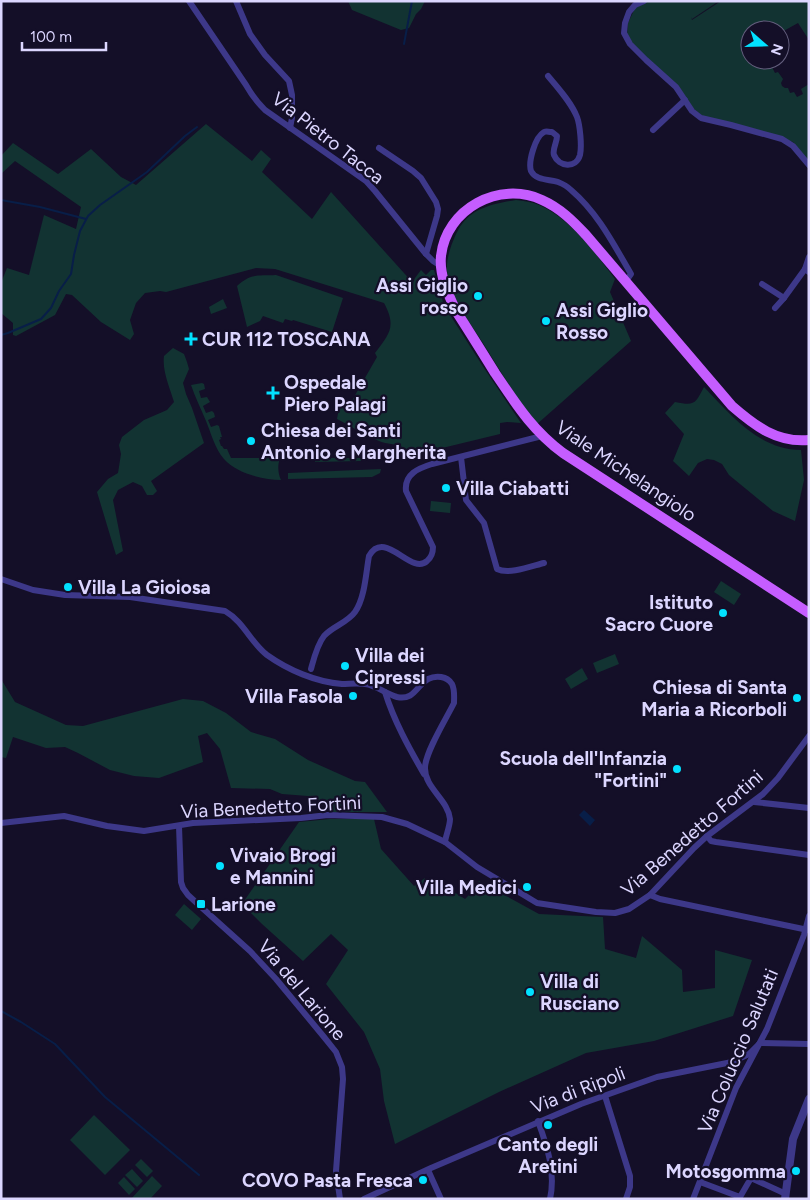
<svg xmlns="http://www.w3.org/2000/svg" width="810" height="1200" font-family="Figtree,sans-serif">
	<style>
		.green { fill: #123332 }
		.water { fill: #081e48 }
		.lines { fill: none; stroke-linecap: round; stroke-linejoin: round }
		.stream { stroke: #081e48; stroke-width: 2 }
		.minor { stroke: #3d3889; stroke-width: 6 }
		.tertiary { stroke: #3d3889; stroke-width: 8 }
		.primary { stroke: #c55dff; stroke-width: 10 }
		.poi-dot { fill: #02e1ff; stroke: #140f28; stroke-width: 2 }
		.labels { text-anchor: middle; dominant-baseline: central; stroke-width: 4.5; stroke-linejoin: round; paint-order: stroke }
		.street-label { font-size: 19px; fill: #dcd6ff; stroke: #140f28 }
		.poi-label { font-size: 19px; font-weight: bold; fill: #dcd6ff; stroke: #140f28; text-anchor: start }
	</style>
	<rect width="100%" height="100%" fill="#140f28"/>
	<!-- green -->
	<g class="green">
		<polygon points="348,1 425,1 421,9 416,14 409,28 401,30 352,10"/>
		<polygon points="649,1 719,1 692,19 691,17 692,20 721,1 809,1 809,40 798,23 780,33 780,30 750,30 750,60 772,60 775,65 772,67 775,73 778,72 783,79 781,83 782,86 785,88 788,88 790,93 794,92 797,97 803,94 801,89 809,84 809,162 793,142 704,117 690,106 634,46 627,36 628,23 635,8"/>
		<path d="M 206,124 L 252,161 L 261,150 L 271,159 L 262,172 L 312,219 L 331,192 L 413,283 L 415,278 L 421,270 L 426,275 L 431,270 L 434,270 L 443,302 L 452,318 L 482,365 L 521,423 L 507,422 L 500,423 L 500,434 L 434,450 L 402,449 L 402,447 C 393,443 386,444 379,441 C 364,435 351,426 337,419 L 339,408 L 350,404 L 377,357 L 375,353 C 389,334 397,327 384,303 L 275,269 L 256,268 L 166,292 L 160,291 L 145,293 L 136,303 L 130,320 L 134,334 L 130,340 L 101,322 L 72,295 L 66,294 L 55,315 L 16,336 L 13,335 L 13,323 L 1,313 L 1,283 L 7,268 L 29,275 L 44,215 L 76,229 L 81,207 L 15,161 L 1,174 L 1,156 L 13,143 L 58,174 L 91,149 L 121,177 L 136,185 Z"/>
		<path d="M 516,200 C 524,201 532,202 539,205 C 570,218 596,254 615,279 L 610,292 L 631,341 L 536,425 L 526,411 C 511,388 497,366 483,343 C 469,321 451,298 447,271 C 446,259 451,245 456,234 C 458,231 459,227 462,224 C 474,207 497,203 516,200 Z"/>
		<path d="M 276,275 L 343,298 L 332,332 L 293,320 L 292,321 L 285,319 L 283,323 L 263,316 L 260,321 L 247,327 L 237,286 C 252,273 257,276 276,275 Z"/>
		<polygon points="223,299 227,308 211,314 209,307"/>
		<path d="M 173,348 L 184,354 L 187,362 L 189,369 L 183,383 L 186,394 L 192,408 L 204,443 L 151,481 L 157,491 L 153,495 L 147,495 L 142,486 L 133,482 L 118,490 L 113,500 L 123,551 L 116,555 L 97,492 L 108,479 L 118,473 L 121,454 L 119,445 L 122,437 L 144,420 L 167,410 L 174,402 C 170,388 162,371 164,356 Z"/>
		<path d="M 202,383 L 204,384 L 205,389 L 199,391 L 201,398 L 207,397 L 210,402 L 203,406 L 206,413 L 212,411 L 214,413 L 215,417 L 208,420 L 211,427 L 217,425 L 219,426 L 222,437 L 220,437 L 221,439 L 219,440 L 221,446 L 222,446 L 224,449 L 227,449 L 231,458 L 263,458 L 263,453 L 284,453 C 277,459 277,472 281,480 C 263,480 236,473 224,459 C 215,449 211,433 206,421 C 201,409 195,397 191,385 Z"/>
		<path d="M 704,387 C 732,416 758,449 801,450 L 804,480 L 795,521 L 773,511 L 729,475 L 722,464 L 714,460 L 707,459 L 698,463 L 689,476 L 673,461 L 684,434 L 665,413 L 675,402 C 695,406 695,404 704,387 Z"/>
		<polygon points="316,458 362,458 361,461 315,462"/>
		<polygon points="381,469 380,473 372,477 288,479 288,473"/>
		<polygon points="431,501 451,503 450,513 430,511"/>
		<polygon points="721,581 741,594 734,605 714,592"/>
		<polygon points="615,654 619,664 597,673 593,663"/>
		<polygon points="582,668 588,679 571,689 565,679"/>
		<polygon points="1,679 15,702 66,725 83,726 183,699 203,701 226,713 251,732 275,739 308,760 355,781 365,782 387,812 332,812 330,804 308,796 282,794 270,789 231,788 220,749 207,733 198,736 203,762 159,778 134,776 110,770 78,753 65,747 46,748 13,737 6,758 1,757"/>
		<polygon points="330,819 374,819 381,849 414,886 425,878 433,883 435,880 465,899 472,892 479,881 539,914 603,917 605,949 636,958 642,936 682,970 683,992 715,988 715,950 752,960 733,1016 654,1041 586,1053 499,1092 395,1144 384,1101 380,1069 364,1032 326,984 348,950 331,934 303,961 262,924 242,904 299,822"/>
		<polygon points="184,904 201,919 192,930 175,915"/>
		<polygon points="94,1115 130,1150 105,1175 70,1140"/>
		<polygon points="141,1159 153,1171 147,1177 135,1165"/>
		<polygon points="132,1169 143,1181 137,1187 125,1175"/>
		<polygon points="152,1176 162,1186 150,1199 131,1199"/>
		<polygon points="124,1177 135,1189 129,1195 118,1183"/>
	</g>
	<!-- water -->
	<polygon class="water" points="584,810 595,820 590,826 579,815"/>
	<g class="lines">
		<!-- stream -->
		<g class="stream">
			<polyline points="404,44 412,1"/>
			<polyline points="1,200 40,207 86,219"/>
			<polyline points="1,335 8,333 41,319 51,308 59,291 71,274 74,255 80,231 88,216 100,205 147,172 185,136 197,127"/>
			<polyline points="1,1011 21,1022 55,1044 105,1097 199,1175"/>
		</g>
		<!-- minor -->
		<g class="minor">
			<path d="M 189,1 L 246,85 C 251,94 257,102 265,110 L 366,181 L 375,191 L 426,254 L 433,261 L 441,266"/>
			<polyline points="236,1 250,34 265,55 289,81 292,95 292,118 290,128"/>
			<polyline points="644,1 635,5 629,12 625,23 624,33 630,44 646,60 676,87 692,111 701,118 731,125 782,139 793,146 809,165"/>
			<path d="M 548,76 C 558,88 571,102 577,117 C 580,125 582,146 580,155 C 576,169 559,167 554,155 C 552,149 557,143 557,136 L 552,132 C 548,132 547,131 544,132 C 535,137 528,162 531,171 C 536,181 550,179 558,182 C 563,184 568,187 571,190 C 598,213 614,245 631,274 L 626,281"/>
			<polyline points="653,130 685,100"/>
			<polyline points="379,148 413,171 421,178 436,202 438,209 437,216 426,254"/>
			<polyline points="809,257 805,269 809,272"/>
			<polyline points="762,284 784,298"/>
			<polyline points="775,308 784,298 805,269"/>
			<path d="M 461,457 L 466,500 L 484,523 L 497,569 C 509,575 532,566 544,563"/>
			<path d="M 1,579 L 33,590 L 65,595 L 130,597 L 225,611 C 244,622 251,643 267,655 C 288,670 316,682 342,684 C 349,684 357,683 365,684 C 376,685 386,694 397,697 C 414,701 417,685 428,679 C 436,675 447,676 452,684 C 455,690 454,697 454,703 C 446,719 426,751 425,767 C 424,788 448,799 450,819 C 450,826 446,835 445,842"/>
			<path d="M 311,669 C 314,658 317,645 324,636 C 333,626 347,623 355,612 C 365,598 366,572 369,556 C 385,528 411,576 427,561 C 432,557 433,553 433,547 L 406,491 C 404,474 419,468 432,464 L 542,436"/>
			<path d="M 385,692 C 394,721 409,748 424,774"/>
			<polyline points="754,802 809,808"/>
			<polyline points="1,823 64,816 107,826 144,831 193,823 301,818 328,815 382,817 407,824 445,842 477,867 537,903 596,912 615,913 629,909 650,895 694,848 707,836 763,794 778,778 809,736"/>
			<polyline points="179,826 181,882 183,888 188,895 200,906 250,951 276,979 324,1037 336,1052 342,1067 343,1079 336,1171 340,1199"/>
			<polyline points="707,836 711,841 716,842 809,855"/>
			<polyline points="650,895 660,899 808,930"/>
			<polyline points="605,1096 630,1176 630,1187 626,1199"/>
			<path d="M 538,1121 C 547,1146 556,1172 550,1199"/>
			<polyline points="428,1170 441,1199"/>
			<polyline points="700,1182 740,1197 751,1178 786,1194"/>
			<polyline points="364,1199 431,1168 581,1104 657,1077 732,1062 749,1054 760,1043 809,1044"/>
			<polyline points="693,1199 736,1088 767,1029 804,935 809,916"/>
		</g>
		<!-- tertiary -->
		<polyline class="tertiary" points="785,1199 793,1139 809,1099"/>
		<!-- primary -->
		<path class="primary" d="M 809,440 C 777,443 755,426 732,406 L 586,235 C 573,221 560,208 542,200 C 499,180 446,209 441,256 C 439,275 448,294 456,311 C 469,331 482,352 495,373 C 516,404 532,430 563,453 L 809,613"/>
	</g>
	<!-- markers -->
	<g class="poi-dot">
		<circle cx="478" cy="296" r="5"/>
		<circle cx="546" cy="321" r="5"/>
		<path d="M188.5 331.5h5v5h5v5h-5v5h-5v-5h-5v-5h5z"/>
		<path d="M270.5 385.5h5v5h5v5h-5v5h-5v-5h-5v-5h5z"/>
		<circle cx="251" cy="441" r="5"/>
		<circle cx="446" cy="488" r="5"/>
		<circle cx="68" cy="587" r="5"/>
		<circle cx="723" cy="613" r="5"/>
		<circle cx="345" cy="666" r="5"/>
		<circle cx="353" cy="696" r="5"/>
		<circle cx="797" cy="698" r="5"/>
		<circle cx="677" cy="769" r="5"/>
		<circle cx="220" cy="866" r="5"/>
		<circle cx="527" cy="887" r="5"/>
		<rect x="196" y="899" width="10" height="10" rx="2.5"/>
		<circle cx="530" cy="992" r="5"/>
		<circle cx="548" cy="1125" r="5"/>
		<circle cx="796" cy="1171" r="5"/>
		<circle cx="423" cy="1180" r="5"/>
	</g>
	<g class="labels">
		<!-- street labels -->
		<g class="street-label">
			<text transform="translate(328 138) rotate(38)">Via Pietro Tacca</text>
			<text transform="translate(626 471) rotate(34)">Viale Michelangiolo</text>
			<text transform="translate(271 807) rotate(-3)">Via Benedetto Fortini</text>
			<text transform="translate(692 833) rotate(-41)">Via Benedetto Fortini</text>
			<text transform="translate(302 990) rotate(50)">Via del Larione</text>
			<text transform="translate(738 1051) rotate(-67)">Via Coluccio Salutati</text>
			<text transform="translate(578 1090) rotate(-21)">Via di Ripoli</text>
		</g>
		<!-- poi labels -->
		<g class="poi-label">
			<text x="468" y="285" text-anchor="end">Assi Giglio<tspan x="468" dy="22">rosso</tspan></text>
			<text x="556" y="310">Assi Giglio<tspan x="556" dy="22">Rosso</tspan></text>
			<text x="202" y="339">CUR 112 TOSCANA</text>
			<text x="284" y="382">Ospedale<tspan x="284" dy="22">Piero Palagi</tspan></text>
			<text x="261" y="430">Chiesa dei Santi<tspan x="261" dy="22">Antonio e Margherita</tspan></text>
			<text x="456" y="488">Villa Ciabatti</text>
			<text x="78" y="587">Villa La Gioiosa</text>
			<text x="713" y="602" text-anchor="end">Istituto<tspan x="713" dy="22">Sacro Cuore</tspan></text>
			<text x="355" y="655">Villa dei<tspan x="355" dy="22">Cipressi</tspan></text>
			<text x="787" y="687" text-anchor="end">Chiesa di Santa<tspan x="787" dy="22">Maria a Ricorboli</tspan></text>
			<text x="343" y="696" text-anchor="end">Villa Fasola</text>
			<text x="667" y="758" text-anchor="end">Scuola dell'Infanzia<tspan x="667" dy="22">"Fortini"</tspan></text>
			<text x="230" y="855">Vivaio Brogi<tspan x="230" dy="22">e Mannini</tspan></text>
			<text x="517" y="887" text-anchor="end">Villa Medici</text>
			<text x="211" y="904">Larione</text>
			<text x="540" y="981">Villa di<tspan x="540" dy="22">Rusciano</tspan></text>
			<text x="548" y="1144" text-anchor="middle">Canto degli<tspan x="548" dy="22">Aretini</tspan></text>
			<text x="786" y="1171" text-anchor="end">Motosgomma</text>
			<text x="413" y="1180" text-anchor="end">COVO Pasta Fresca</text>
		</g>
	</g>
	<!-- border -->
	<rect width="810" height="1200" fill="none" stroke="#dcd6ff" stroke-width="5"/>
	<!-- north arrow -->
	<g transform="translate(765 45) rotate(110)"><circle r="24" fill="#140f28" stroke="#645f7e"/>
	<path d="M0-4L9 19L0 12L-9 19Z" fill="#02e1ff"/>
	<text y="-8" font-size="14" font-weight="bold" text-anchor="middle" fill="#dcd6ff">N</text>
	</g>
	<!-- scale -->
	<path d="M22 42v8h84v-8" fill="none" stroke="#dcd6ff" stroke-width="2.5"/>
	<text x="30" y="42" font-size="15" fill="#dcd6ff" stroke="#140f28" stroke-width="4" paint-order="stroke">100 m</text>
</svg>
